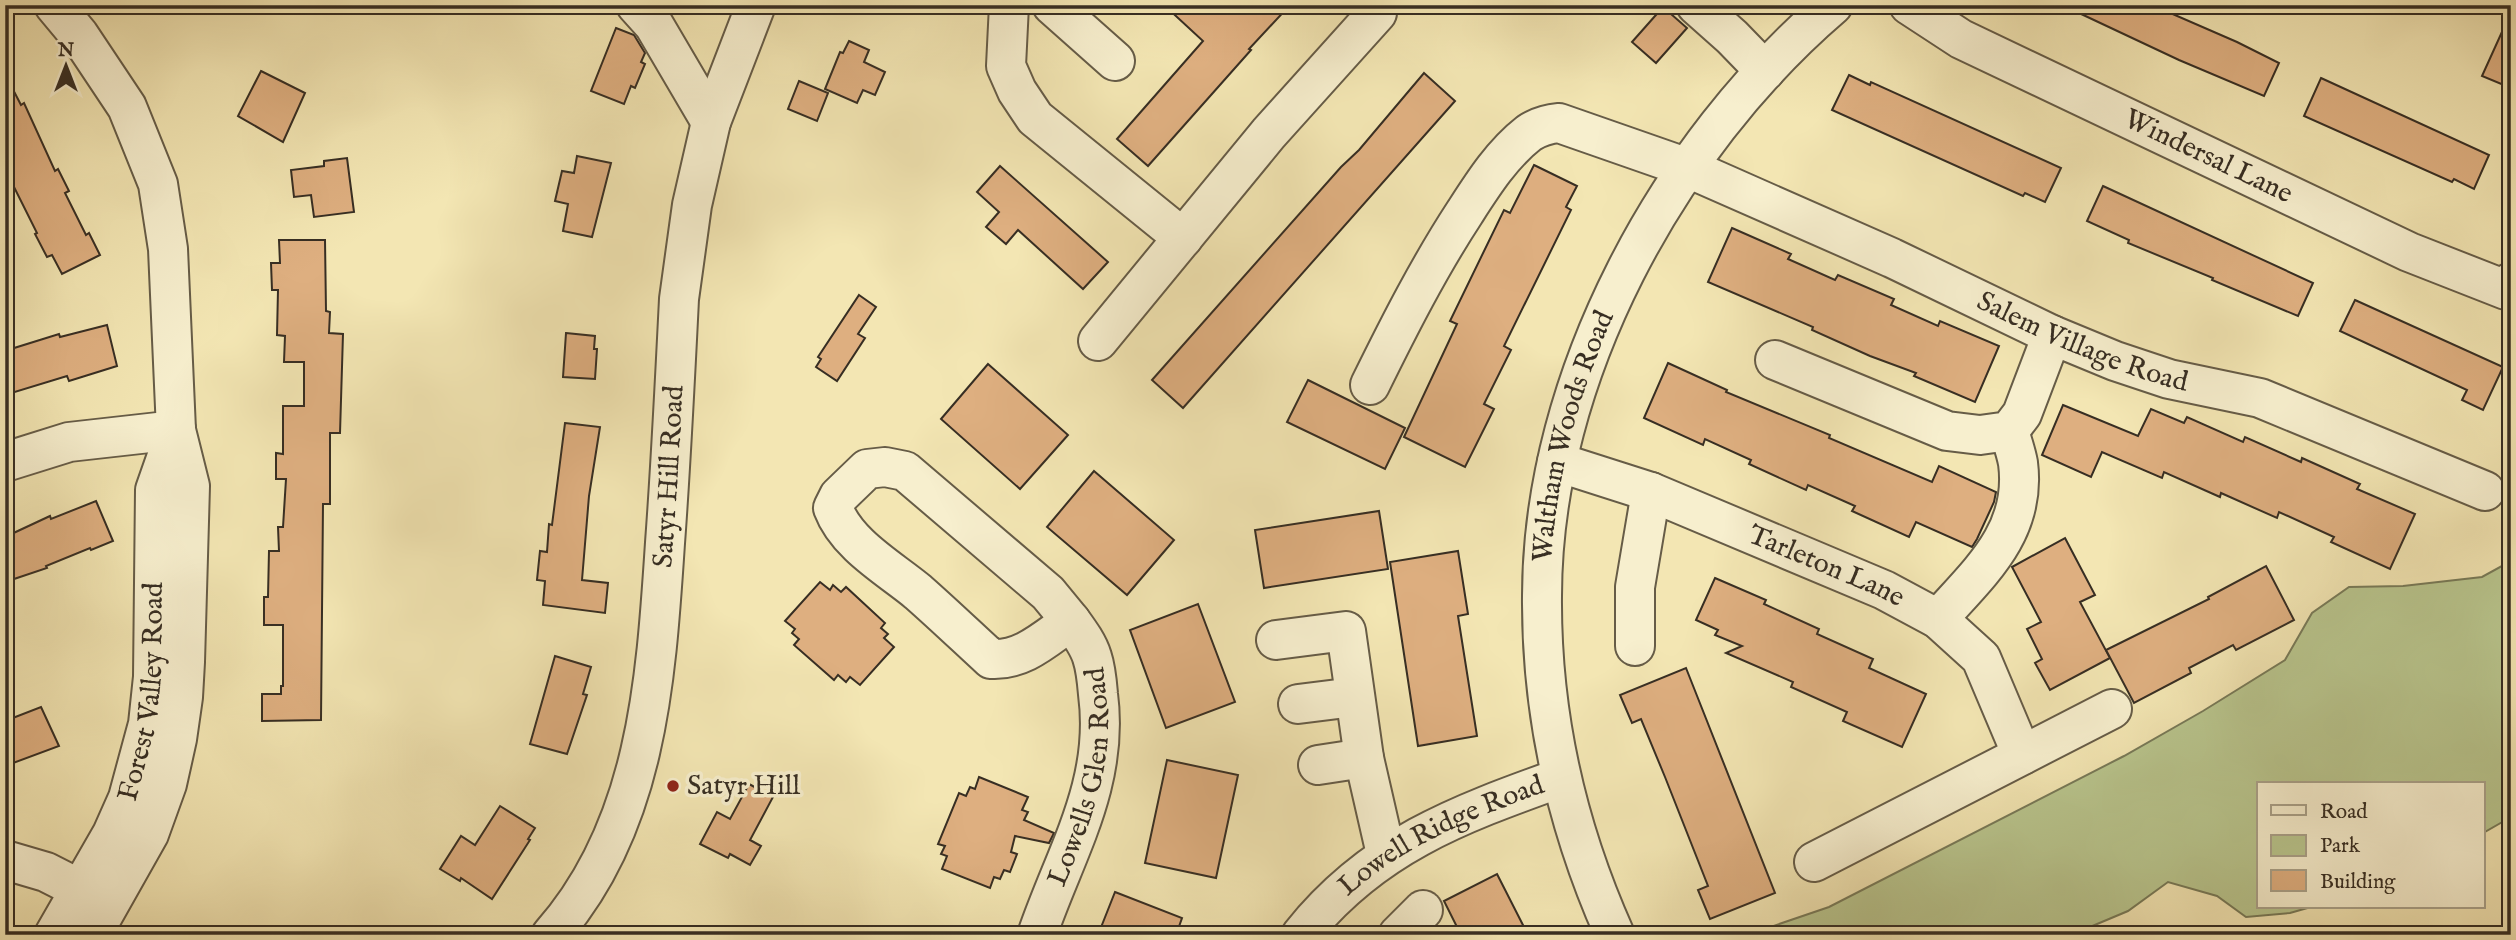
<svg xmlns="http://www.w3.org/2000/svg" width="2516" height="940" font-family="'IM FELL English',serif">
	<style>
		.green { fill: #b9c68e; stroke: #787a58; stroke-width: 2 }
		.building { fill: #deaf80; stroke: #372e23; stroke-width: 2 }
		.lines { fill: none; stroke-linecap: round; stroke-linejoin: round }
		.minor-casing { stroke: #665c47; stroke-width: 42 }
		.minor { stroke: #f7efce; stroke-width: 38 }
		.poi-dot { fill: #8f2418; stroke: #f7efce; stroke-width: 2.5 }
		.labels { text-anchor: middle; dominant-baseline: central; stroke-width: 7; stroke-linejoin: round; paint-order: stroke }
		.street-label { font-size: 28px; fill: #372e23; stroke: #f7efce }
		.poi-label { font-size: 28px; fill: #372e23; stroke: #f7efce; text-anchor: start }
	</style>
	<rect width="100%" height="100%" fill="#f3e6b3"/>
	<filter id="stains"><feTurbulence type="fractalNoise" baseFrequency=".00286" numOctaves="4"/><feColorMatrix values="0 0 0 0 .2 0 0 0 0 .09 0 0 0 0 .02 0 0 0 .5 -.17"/></filter>
	<radialGradient id="worn" r=".72"><stop offset=".6" stop-color="#630" stop-opacity="0"/><stop offset="1" stop-color="#630" stop-opacity=".3"/></radialGradient>
	<!-- green -->
	<polygon class="green" points="2511,561 2511,817 2483,833 2483,784 2259,784 2259,907 2311,907 2290,913 2246,917 2217,896 2168,882 2128,911 2071,935 1747,935 1829,907 2124,756 2203,711 2285,660 2312,613 2349,587 2403,586 2482,577"/>
	<!-- building -->
	<g class="building">
		<polygon points="1164,5 1290,5 1249,49 1251,50 1148,166 1117,139 1203,41"/>
		<polygon points="2062,5 2152,5 2237,42 2279,63 2264,96 2179,60"/>
		<polygon points="1663,7 1687,28 1656,63 1632,42"/>
		<polygon points="2511,12 2511,88 2482,76"/>
		<polygon points="616,28 634,35 645,53 641,62 645,64 635,88 631,86 624,104 591,91"/>
		<polygon points="849,41 869,50 864,62 885,72 875,95 863,90 857,103 825,89 840,52 843,53"/>
		<polygon points="261,71 305,93 283,142 238,116"/>
		<polygon points="1424,73 1455,101 1183,408 1152,380 1341,167 1359,150"/>
		<polygon points="5,74 21,105 24,103 55,171 58,169 69,191 65,193 86,235 89,233 100,255 62,274 52,255 47,257 35,234 37,233 5,169"/>
		<polygon points="1849,75 1870,85 1871,82 2061,168 2045,202 2025,193 2023,196 1832,110"/>
		<polygon points="2321,78 2489,155 2474,189 2454,179 2452,182 2304,116"/>
		<polygon points="799,81 828,93 817,121 788,109"/>
		<polygon points="577,156 611,163 592,237 563,231 568,204 555,201 562,171 574,173"/>
		<polygon points="347,158 354,212 314,217 311,195 294,197 291,170 324,166 324,161"/>
		<polygon points="1534,165 1577,186 1566,207 1571,210 1504,346 1511,350 1484,404 1494,409 1465,467 1404,437 1457,324 1450,321 1504,210 1510,213"/>
		<polygon points="1000,166 1108,262 1083,289 1018,230 1006,244 986,227 999,212 977,192"/>
		<polygon points="2103,186 2313,283 2298,316 2212,280 2213,278 2128,243 2129,240 2087,221"/>
		<polygon points="1732,228 1791,254 1788,259 1835,280 1838,275 1894,299 1891,305 1938,326 1940,321 1999,346 1975,402 1914,376 1916,373 1870,356 1812,330 1813,327 1708,282"/>
		<polygon points="279,240 325,240 326,311 330,312 329,333 343,334 340,433 330,433 330,504 323,504 321,720 262,721 262,694 281,694 281,686 283,686 283,625 264,625 264,597 268,597 269,551 279,551 278,527 283,527 286,479 276,479 276,453 283,454 283,406 304,406 304,362 284,362 285,336 277,335 278,290 272,290 271,263 280,263"/>
		<polygon points="859,295 876,307 858,334 865,338 837,381 816,367 821,359 818,357"/>
		<polygon points="2355,300 2503,367 2483,410 2462,400 2467,390 2340,331"/>
		<polygon points="107,325 117,366 69,381 67,376 5,395 5,354 12,352 11,349 59,334 60,337"/>
		<polygon points="566,333 595,336 594,349 597,349 595,379 563,377"/>
		<polygon points="1668,363 1727,390 1726,392 1830,435 1829,438 1932,482 1939,466 1996,492 1994,502 1977,539 1972,547 1916,522 1909,537 1852,511 1855,506 1808,485 1806,490 1749,464 1751,460 1705,439 1703,445 1644,418"/>
		<polygon points="988,364 1068,435 1020,489 941,419"/>
		<polygon points="1308,380 1405,428 1385,469 1287,422"/>
		<polygon points="2063,405 2138,436 2151,409 2184,423 2187,417 2243,442 2245,437 2301,462 2302,458 2360,484 2357,489 2415,514 2390,569 2331,542 2334,537 2279,512 2277,518 2221,493 2220,497 2164,472 2162,478 2102,452 2091,477 2042,455"/>
		<polygon points="565,423 600,427 589,496 582,580 608,583 605,613 543,605 545,581 537,580 540,551 547,552 549,524 552,525"/>
		<polygon points="1094,471 1174,540 1127,595 1047,527"/>
		<polygon points="96,501 113,541 91,550 90,548 46,566 47,568 5,582 5,537 50,516 51,519"/>
		<polygon points="1379,511 1388,569 1264,588 1255,530"/>
		<polygon points="2065,538 2095,595 2080,602 2110,658 2050,690 2035,663 2042,659 2027,629 2041,622 2012,567"/>
		<polygon points="1458,551 1468,614 1458,616 1477,736 1418,746 1390,562"/>
		<polygon points="2266,566 2294,620 2236,650 2233,645 2189,668 2191,673 2134,703 2106,650 2209,599 2208,597"/>
		<polygon points="1715,578 1766,600 1764,604 1819,629 1817,634 1873,659 1869,668 1926,694 1902,747 1843,721 1847,712 1791,687 1793,682 1726,653 1742,646 1715,635 1718,630 1696,620"/>
		<polygon points="820,582 830,590 833,585 841,592 846,587 885,623 881,628 888,634 884,638 894,647 860,685 850,677 846,682 838,675 834,680 794,645 799,639 792,633 795,629 785,621"/>
		<polygon points="1198,604 1235,702 1166,728 1130,630"/>
		<polygon points="555,656 591,667 583,694 587,695 567,754 530,744"/>
		<polygon points="1686,668 1775,893 1710,919 1698,890 1708,886 1665,777 1641,719 1632,723 1620,695"/>
		<polygon points="41,707 59,746 5,766 5,721"/>
		<polygon points="1167,760 1238,775 1216,878 1145,863"/>
		<polygon points="979,777 1028,797 1022,810 1028,812 1024,820 1054,833 1049,843 1015,836 1011,852 1017,854 1010,872 1004,870 1000,879 994,877 990,888 942,869 947,856 941,854 945,846 938,844 959,793 966,796 970,787 975,789"/>
		<polygon points="749,784 773,797 750,840 761,846 750,865 730,854 728,858 700,844 717,812 730,819"/>
		<polygon points="500,806 535,828 528,839 530,840 492,899 461,878 460,881 440,869 461,836 475,845"/>
		<polygon points="1497,874 1528,935 1461,935 1444,901"/>
		<polygon points="1115,892 1182,918 1176,935 1098,935"/>
	</g>
	<g class="lines">
		<!-- minor casing -->
		<g class="minor-casing">
			<g id="minor">
				<polyline points="54,5 79,35 127,107 158,184 168,249 176,430 190,486 185,662 183,697 177,739 167,784 149,834 92,935"/>
				<polyline points="636,5 654,25 711,122"/>
				<polyline points="1009,5 1006,66 1017,91 1035,118 1183,238"/>
				<polyline points="1052,5 1115,61"/>
				<polyline points="1696,5 1732,37 1765,71"/>
				<path id="s1" d="M 1909,5 L 1961,39 L 2409,252 L 2506,290 L 2511,282"/>
				<polyline points="1098,341 1269,133 1377,13"/>
				<polyline points="1775,360 1947,431 1980,435 2009,431 2022,414 2052,335"/>
				<path id="s2" d="M 1370,385 C 1399,326 1429,267 1465,212 C 1483,184 1502,154 1529,133 C 1538,127 1548,124 1559,123 L 1688,168 L 1892,258 L 2052,335 L 2115,361 L 2169,379 L 2260,398 L 2485,491"/>
				<polyline points="5,462 69,442 176,430"/>
				<path id="s3" d="M 1557,462 L 1651,492 L 1884,590 L 1938,619 L 1981,658 L 2022,755"/>
				<path d="M 885,467 L 905,471 L 1048,593 L 1071,621 C 1046,638 1023,661 991,659 C 967,637 943,614 918,592 C 889,568 847,545 833,508 L 839,496 L 867,469 Z"/>
				<path d="M 1938,619 C 1980,572 2027,532 2018,463 C 2016,452 2012,441 2009,431"/>
				<polyline points="1276,640 1346,631 1364,758 1386,854"/>
				<polyline points="1635,646 1635,587 1651,492"/>
				<polyline points="1298,704 1354,697"/>
				<polyline points="1318,765 1364,758"/>
				<polyline points="5,860 46,872 101,900"/>
				<polyline points="1814,862 2112,709"/>
				<path id="s4" d="M 54,935 L 112,834 L 128,798 L 148,724 L 153,677 L 155,490 L 176,430"/>
				<path id="s5" d="M 551,935 C 647,827 656,680 665,543 C 671,462 675,380 679,299 L 692,205 L 711,122 L 756,5"/>
				<path id="s6" d="M 1037,935 C 1065,853 1110,784 1098,694 C 1097,682 1096,669 1092,657 C 1088,644 1079,632 1071,621"/>
				<path id="s7" d="M 1301,935 C 1372,846 1457,815 1560,778"/>
				<polyline points="1398,935 1423,910"/>
				<path id="s8" d="M 1615,935 C 1567,828 1541,713 1542,596 C 1542,377 1668,146 1833,5"/>
			</g>
		</g>
		<!-- minor -->
		<use href="#minor" class="minor"/>
	</g>
	<!-- markers -->
	<circle class="poi-dot" cx="673" cy="786" r="7"/>
	<g class="labels">
		<!-- street labels -->
		<g class="street-label">
			<text stroke="none"><textPath href="#s1" startOffset="336">Windersal Lane</textPath></text>
			<text stroke="none"><textPath href="#s2" startOffset="900">Salem Village Road</textPath></text>
			<text stroke="none"><textPath href="#s8" startOffset="513">Waltham Woods Road</textPath></text>
			<text stroke="none"><textPath href="#s5" startOffset="483">Satyr Hill Road</textPath></text>
			<text stroke="none"><textPath href="#s3" startOffset="289">Tarleton Lane</textPath></text>
			<text stroke="none"><textPath href="#s4" startOffset="264">Forest Valley Road</textPath></text>
			<text stroke="none"><textPath href="#s6" startOffset="166">Lowells Glen Road</textPath></text>
			<text stroke="none"><textPath href="#s7" startOffset="175">Lowell Ridge Road</textPath></text>
		</g>
		<!-- poi labels -->
		<g class="poi-label">
			<text x="687" y="786">Satyr Hill</text>
		</g>
	</g>
	<!-- margin -->
	<rect width="2516" height="940" fill="none" stroke="#f3e6b3" stroke-width="28"/>
	<rect x="7" y="7" width="2502" height="926" fill="none" stroke="#372e23" stroke-width="3.5"/>
	<rect x="14" y="14" width="2488" height="912" fill="none" stroke="#372e23" stroke-width="2"/>
	<!-- legend -->
	<rect x="2257" y="782" width="228" height="126" fill="#f7efce" stroke="#aaa28a" stroke-width="2"/>
	<rect x="2271" y="805" width="35" height="10" fill="#f7efce" stroke="#aaa28a" stroke-width="2"/>
	<text x="2320" y="818" font-size="21" fill="#372e23">Road</text>
	<rect x="2271" y="835" width="35" height="21" fill="#b9c68e" stroke="#aaa28a" stroke-width="2"/>
	<text x="2320" y="852" font-size="21" fill="#372e23">Park</text>
	<rect x="2271" y="870" width="35" height="21" fill="#deaf80" stroke="#aaa28a" stroke-width="2"/>
	<text x="2320" y="888" font-size="21" fill="#372e23">Building</text>
	<!-- north arrow -->
	<g transform="translate(66 66)" stroke="#f7efce" stroke-width="5" paint-order="stroke">
	<path d="M0-5L12 26L0 18L-12 26Z" fill="#372e23"/>
	<text y="-10" font-size="19" font-weight="bold" text-anchor="middle" fill="#372e23">N</text>
	</g>
	<rect width="100%" height="100%" filter="url(#stains)"/>
	<rect width="100%" height="100%" fill="url(#worn)"/>
</svg>
